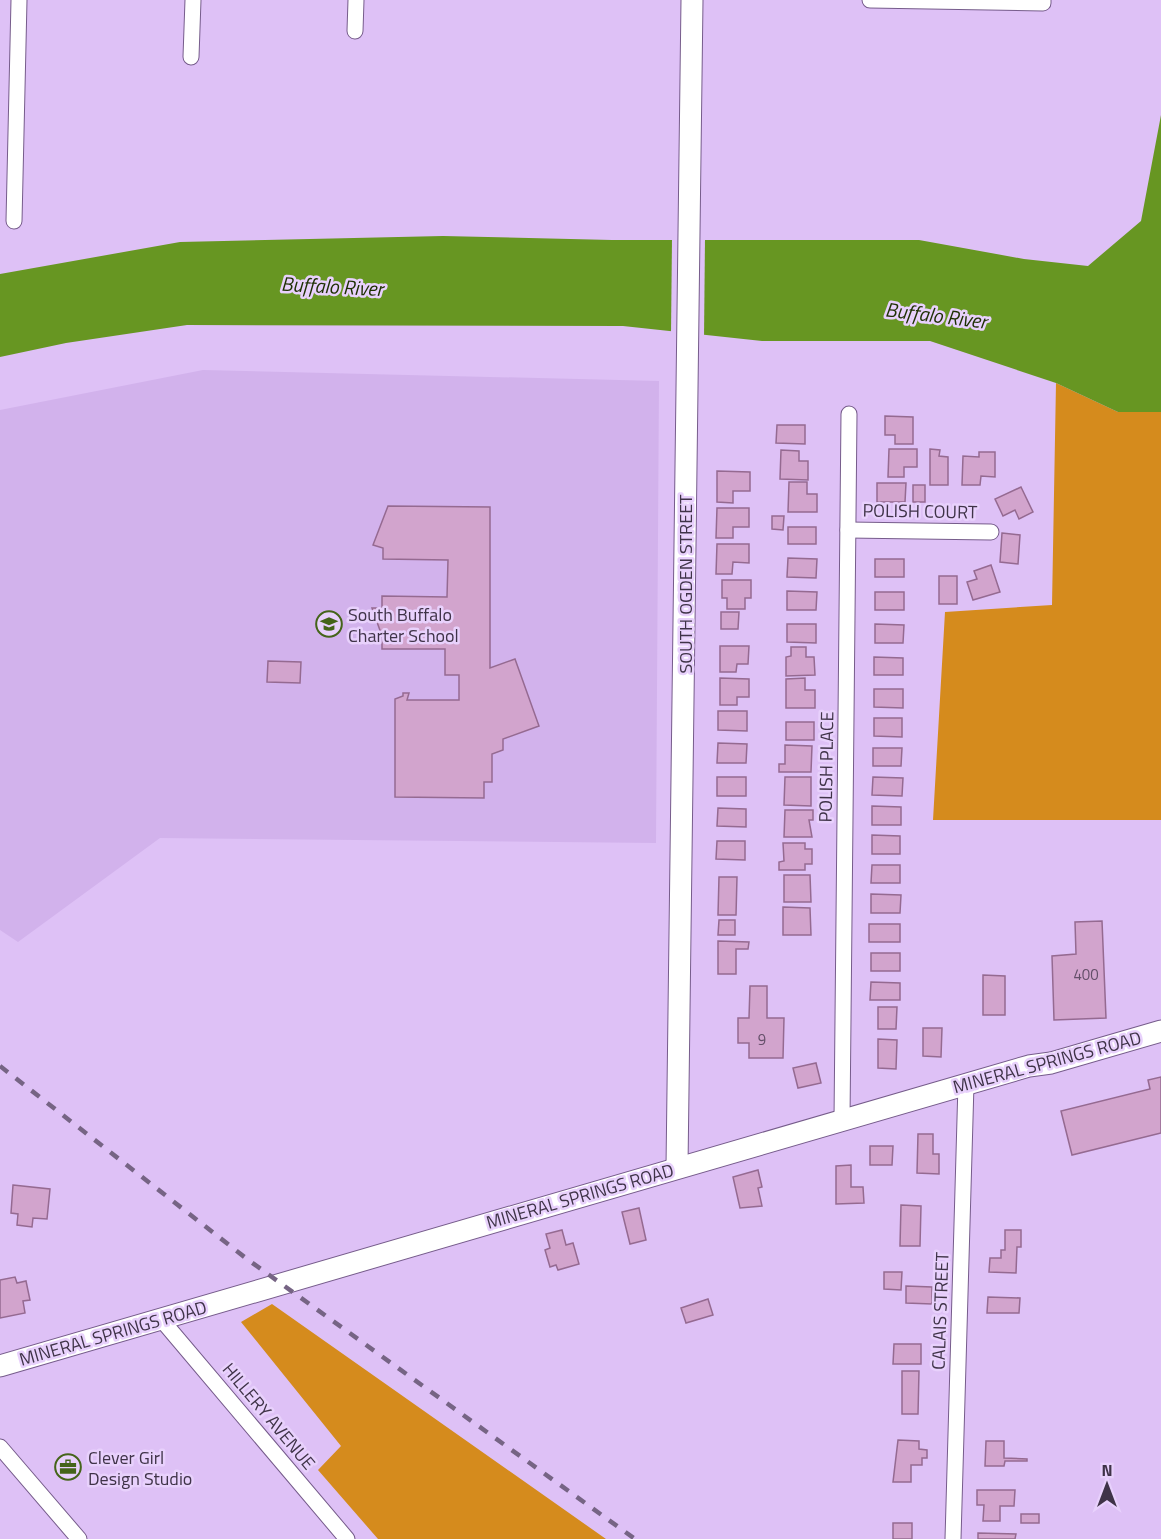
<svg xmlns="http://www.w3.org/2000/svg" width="1161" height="1539" font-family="'Titillium Web',sans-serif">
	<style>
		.built { fill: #d2b2ec }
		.green { fill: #d58b1d }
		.water { fill: #679622 }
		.pier { fill: #dec1f6 }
		.building { fill: #d2a4cd; stroke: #956a91; stroke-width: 1.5 }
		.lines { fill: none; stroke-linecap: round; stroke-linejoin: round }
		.street-casing { stroke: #765c8b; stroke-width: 17 }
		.secondary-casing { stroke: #765c8b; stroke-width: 23 }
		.street { stroke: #fff; stroke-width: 15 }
		.secondary { stroke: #fff; stroke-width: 21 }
		.rail { stroke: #766484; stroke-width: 4.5; stroke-dasharray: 10 10; stroke-linecap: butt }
		.labels { text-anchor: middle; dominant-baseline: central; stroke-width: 5; stroke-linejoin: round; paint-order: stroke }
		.number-label { font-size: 15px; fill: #644f69 }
		.street-label { font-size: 18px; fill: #3f3348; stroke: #e8d1fc }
		.poi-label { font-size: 18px; fill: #3f3348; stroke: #e8d1fc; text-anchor: start }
		.water-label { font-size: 20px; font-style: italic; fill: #1e3003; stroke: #e8d1fc }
	</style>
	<rect width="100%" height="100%" fill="#dec1f6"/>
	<!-- built -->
	<polygon class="built" points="203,370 659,381 656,843 160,838 18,942 0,930 0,410"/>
	<!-- green -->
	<g class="green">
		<polygon points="1056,383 1118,412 1161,412 1161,820 933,820 945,612 1052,605"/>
		<polygon points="272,1304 606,1539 378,1539 318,1470 341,1446 241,1322"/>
	</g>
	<!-- water -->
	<polygon class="water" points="1161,115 1161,412 1118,412 1056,383 930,341 762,341 623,326 187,325 66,343 0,357 0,274 180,242 443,236 612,240 919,240 1024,259 1088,266 1141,221"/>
	<!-- pier -->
	<polygon class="pier" points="672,238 705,238 704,338 671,334"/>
	<!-- building -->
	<g class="building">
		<polygon points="885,416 913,417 913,444 895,444 895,435 885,435"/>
		<polygon points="777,425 805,425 805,444 776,443"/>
		<polygon points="889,449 917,449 917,467 904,467 904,477 888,477"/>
		<polygon points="930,449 940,450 939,456 948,457 948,485 930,485"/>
		<polygon points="781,450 799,451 799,461 808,461 808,480 780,479"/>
		<polygon points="979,452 995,452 995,477 981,476 980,485 962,485 963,456 979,457"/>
		<polygon points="717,471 750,472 750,491 733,491 733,503 717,502"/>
		<polygon points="789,482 807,482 807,494 817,494 817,512 788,512"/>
		<polygon points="877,483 906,483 905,502 877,502"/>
		<rect x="913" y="485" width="12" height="17"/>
		<polygon points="1021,487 1033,512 1019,519 1015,510 1003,516 995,499"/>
		<polygon points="388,506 490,507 490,668 515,659 539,726 503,739 503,750 492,754 492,782 484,782 484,798 395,797 395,699 403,696 403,693 409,693 407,700 459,700 459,675 445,675 445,649 382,649 382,636 372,608 382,608 382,596 447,597 448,560 383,559 383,548 373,545"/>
		<polygon points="717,508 749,508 749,527 733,527 733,538 716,538"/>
		<polygon points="772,516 784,516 783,530 772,529"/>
		<rect x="788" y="527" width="28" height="17"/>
		<polygon points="1002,533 1020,535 1018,564 1000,562"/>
		<polygon points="717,544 749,544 749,563 733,562 732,574 716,574"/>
		<polygon points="788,558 817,559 816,578 787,577"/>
		<rect x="875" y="559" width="29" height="18"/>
		<polygon points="991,565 1000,592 973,600 967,582 977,579 974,571"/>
		<rect x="939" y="576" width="18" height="28"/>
		<polygon points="722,580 751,580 751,598 745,598 745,609 727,609 727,598 722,598"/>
		<polygon points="787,591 817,592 816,610 787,610"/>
		<rect x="875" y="592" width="29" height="18"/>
		<polygon points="721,612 739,612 738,629 721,629"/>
		<polygon points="787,624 816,624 816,643 787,642"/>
		<polygon points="875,624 904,625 903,643 875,643"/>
		<polygon points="720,646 749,646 748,664 737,664 736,672 720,672"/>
		<polygon points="791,647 806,647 806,657 814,657 815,675 786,676 786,657 791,656"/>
		<polygon points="874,657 903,658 903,675 874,675"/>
		<polygon points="268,661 301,662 300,683 267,682"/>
		<polygon points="720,678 749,679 749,697 737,697 737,705 720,705"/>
		<polygon points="805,678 805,690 815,690 815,708 786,708 786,679"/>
		<polygon points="874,689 903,689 903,708 874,707"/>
		<polygon points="718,711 747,711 747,731 718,730"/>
		<polygon points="874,718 902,718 902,737 874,736"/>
		<rect x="786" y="722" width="28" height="18"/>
		<polygon points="718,743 747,744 746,763 717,763"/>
		<polygon points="785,745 812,746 811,772 779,772 779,764 785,764"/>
		<polygon points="873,748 902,748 901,766 873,766"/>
		<rect x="717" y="777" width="29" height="19"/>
		<polygon points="785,777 811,777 811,806 784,805"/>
		<polygon points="873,777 903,778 902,796 872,795"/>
		<polygon points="872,806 901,807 901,825 872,825"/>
		<polygon points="718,808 746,809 746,827 717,826"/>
		<polygon points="785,810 813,810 813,820 809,820 812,837 784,837"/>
		<polygon points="872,835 900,836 900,854 872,854"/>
		<polygon points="717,841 745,841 745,860 716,859"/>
		<polygon points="783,843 805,843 805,849 812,849 812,864 805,864 805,870 779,870 779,862 784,861"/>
		<polygon points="872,865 900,865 900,883 871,883"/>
		<polygon points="784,875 810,875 811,902 784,902"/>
		<polygon points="719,877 737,877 736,915 718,915"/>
		<polygon points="871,894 901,895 900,913 871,913"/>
		<polygon points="783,907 810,908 811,935 783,935"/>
		<polygon points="719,920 735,920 735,935 718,935"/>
		<polygon points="1102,921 1106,1018 1054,1020 1052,956 1076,954 1075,922"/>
		<rect x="869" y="924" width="31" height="18"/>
		<polygon points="718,941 749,942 748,949 736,949 736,974 718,974"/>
		<rect x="871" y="953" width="29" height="18"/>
		<polygon points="983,975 1005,976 1005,1015 983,1015"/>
		<polygon points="871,982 900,983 900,1000 870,1000"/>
		<polygon points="750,986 767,986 767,1018 784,1018 783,1058 749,1058 749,1043 738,1043 738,1018 749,1018"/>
		<polygon points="878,1007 897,1007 896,1029 878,1029"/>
		<polygon points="923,1028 942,1028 941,1057 923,1056"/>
		<polygon points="878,1039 897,1040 896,1069 878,1068"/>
		<polygon points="816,1063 821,1083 798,1088 793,1068"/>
		<polygon points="1161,1077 1161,1133 1072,1155 1061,1111 1150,1089 1148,1080"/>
		<polygon points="918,1134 933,1134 933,1154 939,1154 939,1174 917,1173"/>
		<polygon points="870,1146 893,1146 892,1165 870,1165"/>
		<polygon points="851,1165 851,1187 863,1187 864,1203 836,1204 836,1166"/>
		<polygon points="758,1170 762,1187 758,1188 762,1206 740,1208 733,1177"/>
		<polygon points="13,1185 50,1189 47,1219 33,1218 32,1227 17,1225 18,1214 11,1213"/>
		<polygon points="901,1205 921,1206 920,1246 900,1246"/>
		<polygon points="639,1208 646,1240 630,1244 622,1212"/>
		<polygon points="562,1230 566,1245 573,1243 579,1264 558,1270 556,1265 550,1267 545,1250 550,1248 546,1234"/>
		<polygon points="1005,1230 1021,1230 1021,1247 1017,1247 1016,1273 989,1272 990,1258 1001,1258 1001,1250 1005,1250"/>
		<polygon points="884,1272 902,1272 901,1290 884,1289"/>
		<polygon points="15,1277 17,1283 26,1281 30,1300 23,1301 25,1313 0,1318 0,1280"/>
		<polygon points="906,1286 932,1287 932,1304 906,1303"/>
		<polygon points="988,1297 1020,1298 1019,1313 987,1313"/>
		<polygon points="708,1299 713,1315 686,1323 681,1308"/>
		<polygon points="894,1344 921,1344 921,1364 893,1364"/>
		<polygon points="902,1371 919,1371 918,1414 902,1414"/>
		<polygon points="898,1440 919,1441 919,1449 927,1450 927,1458 922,1458 922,1465 911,1465 911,1482 893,1482"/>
		<polygon points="986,1441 1004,1441 1004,1458 1027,1459 1027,1461 1005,1461 1004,1466 985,1466"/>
		<polygon points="977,1490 1015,1490 1014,1506 1000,1506 1000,1521 983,1521 984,1505 977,1505"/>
		<rect x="1021" y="1514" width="18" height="9"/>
		<rect x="893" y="1523" width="19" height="16"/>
		<polygon points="978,1533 1016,1534 1015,1539 978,1539"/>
	</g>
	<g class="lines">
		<!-- street casing -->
		<g class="street-casing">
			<g id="street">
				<polyline points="870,0 1043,3 1043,0"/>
				<polyline points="355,31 356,0"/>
				<polyline points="191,57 193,0"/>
				<polyline points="14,221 19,0"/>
				<polyline points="848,530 991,532"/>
				<polyline points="842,1120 849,414"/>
				<polyline points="161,1319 347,1539"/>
				<polyline points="0,1447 79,1539"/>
				<polyline points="953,1539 966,1084"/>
			</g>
		</g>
		<!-- secondary casing -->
		<g class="secondary-casing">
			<g id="secondary">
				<polyline points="677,1167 692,0"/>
				<polyline points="0,1366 1029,1066 1051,1063 1161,1031"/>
			</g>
		</g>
		<!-- street -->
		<use href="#street" class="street"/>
		<!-- secondary -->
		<use href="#secondary" class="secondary"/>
		<!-- rail -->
		<polyline class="rail" points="0,1066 247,1259 635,1539"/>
	</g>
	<!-- icons -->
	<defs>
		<g id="school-ring" transform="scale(1.35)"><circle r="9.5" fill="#e8d1fc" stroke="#45641a" stroke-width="1.5"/><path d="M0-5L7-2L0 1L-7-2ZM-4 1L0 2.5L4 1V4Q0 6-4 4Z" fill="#45641a"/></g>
		<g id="office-ring" transform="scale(1.35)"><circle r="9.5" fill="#e8d1fc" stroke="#45641a" stroke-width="1.5"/><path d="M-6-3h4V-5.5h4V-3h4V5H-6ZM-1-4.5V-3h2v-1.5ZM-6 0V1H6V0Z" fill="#45641a"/></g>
	</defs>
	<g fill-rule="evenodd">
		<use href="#school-ring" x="329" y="624"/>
		<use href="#office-ring" x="68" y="1467"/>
	</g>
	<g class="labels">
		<!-- number labels -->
		<g class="number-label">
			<text x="1086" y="974">400</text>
			<text x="762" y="1039">9</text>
		</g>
		<!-- street labels -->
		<g class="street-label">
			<text transform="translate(920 511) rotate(1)">POLISH COURT</text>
			<text transform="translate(685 584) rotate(-90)">SOUTH OGDEN STREET</text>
			<text transform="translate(826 767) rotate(-89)">POLISH PLACE</text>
			<text transform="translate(1047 1062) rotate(-15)">MINERAL SPRINGS ROAD</text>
			<text transform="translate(580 1196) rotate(-16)">MINERAL SPRINGS ROAD</text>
			<text transform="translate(940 1311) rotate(-88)">CALAIS STREET</text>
			<text transform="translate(113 1333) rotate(-16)">MINERAL SPRINGS ROAD</text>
			<text transform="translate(269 1416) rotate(50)">HILLERY AVENUE</text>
		</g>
		<!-- poi labels -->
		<g class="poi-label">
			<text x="348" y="614">South Buffalo<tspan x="348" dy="21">Charter School</tspan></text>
			<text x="88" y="1457">Clever Girl<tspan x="88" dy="21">Design Studio</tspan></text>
		</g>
		<!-- water labels -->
		<g class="water-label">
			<text transform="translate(332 286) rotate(3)">Buffalo River</text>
			<text transform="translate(936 315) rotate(7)">Buffalo River</text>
		</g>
	</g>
	<!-- north arrow -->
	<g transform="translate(1107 1485)" stroke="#e8d1fc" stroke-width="4.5" paint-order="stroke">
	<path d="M0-4.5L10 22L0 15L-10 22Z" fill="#3f3348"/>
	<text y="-9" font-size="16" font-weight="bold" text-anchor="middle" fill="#3f3348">N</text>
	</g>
</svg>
